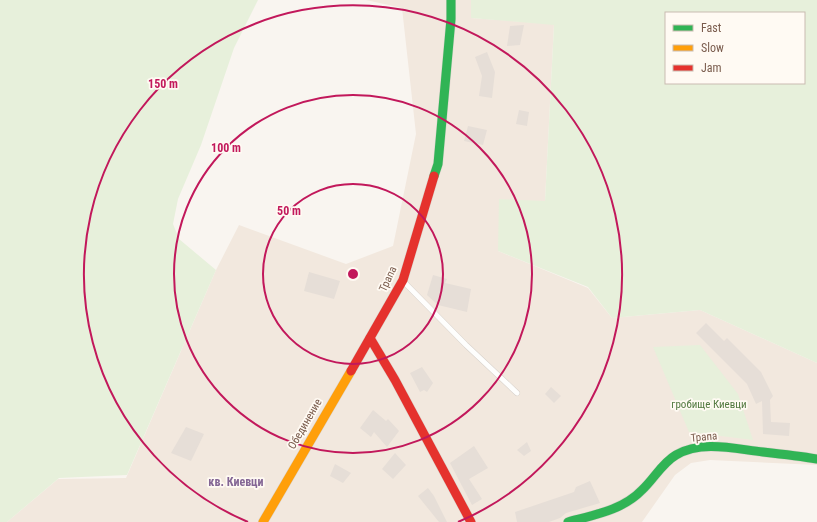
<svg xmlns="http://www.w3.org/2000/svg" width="817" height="522" font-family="'Roboto Condensed',sans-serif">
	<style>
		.residential { fill: #f2e8de }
		.green { fill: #e7f0db; fill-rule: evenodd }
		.building { fill: #e6ded7 }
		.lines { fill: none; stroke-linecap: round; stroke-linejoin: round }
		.lane-casing { stroke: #d7d1cb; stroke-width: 6 }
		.fast-casing { stroke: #d9d2cb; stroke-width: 10 }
		.slow-casing { stroke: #d9d2cb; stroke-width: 10 }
		.jam-casing { stroke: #d9d2cb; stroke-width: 10 }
		.lane { stroke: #fefefd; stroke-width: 5 }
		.fast { stroke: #30b455; stroke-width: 9 }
		.slow { stroke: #ff9f0a; stroke-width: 9 }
		.jam { stroke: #e5322d; stroke-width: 9 }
		.ring { fill: none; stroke: #c2185b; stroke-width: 2 }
		.labels { text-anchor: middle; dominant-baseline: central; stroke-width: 3.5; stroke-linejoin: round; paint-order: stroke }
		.street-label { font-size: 11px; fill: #7a5c4d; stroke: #fffaf3 }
		.park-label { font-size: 11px; fill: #537a41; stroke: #fffaf3 }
		.neighbourhood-label { font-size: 12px; font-weight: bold; fill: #846695; stroke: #fffaf3 }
		.centre { fill: #c2185b; stroke: #fffaf3; stroke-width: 2 }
		.ring-label { font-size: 12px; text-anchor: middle; font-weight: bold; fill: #c2185b; stroke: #fffaf3; stroke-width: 3.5; stroke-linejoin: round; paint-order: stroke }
	</style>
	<rect width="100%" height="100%" fill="#f9f5f0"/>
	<!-- residential -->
	<polygon class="residential" points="366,0 471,0 471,18 554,24 545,201 498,251 588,288 612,318 700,310 817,363 817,465 710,460 691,463 675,475 642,522 7,522 58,479 126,478 216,270 239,225 346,264 393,246 416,134 402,8"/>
	<!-- green -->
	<g class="green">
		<polygon points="0,0 258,0 234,48 201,145 178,199 173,224 179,239 216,270 127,475 59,478 7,522 0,522"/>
		<path d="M 471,0 L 817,0 L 817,363 L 700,310 L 612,318 L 588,287 L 498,251 L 499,199 L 545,201 L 554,25 L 471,18 ZM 666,13 L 804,13 L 804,83 L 666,83 Z"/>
		<polygon points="700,345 738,394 753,440 689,432 653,347"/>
	</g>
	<!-- building -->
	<g class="building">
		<polygon points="524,25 520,45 507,46 510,26"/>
		<polygon points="487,52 495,72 492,98 479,96 482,76 475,57"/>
		<polygon points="519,110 529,112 527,126 516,124"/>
		<polygon points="468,126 487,130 483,145 464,141"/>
		<polygon points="309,272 340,281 334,299 304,291"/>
		<polygon points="433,275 447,279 445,283 471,289 467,312 438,305 427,295"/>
		<polygon points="706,323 724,341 727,338 761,372 773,396 770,400 771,422 790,423 789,436 763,434 762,401 756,404 747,384 696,333"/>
		<polygon points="422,367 433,383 427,392 424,390 420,392 410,373"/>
		<polygon points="551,387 561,396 554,403 545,394"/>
		<polygon points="373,410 386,421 388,419 399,431 387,447 374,432 371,437 360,428"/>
		<polygon points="186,427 204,434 191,461 171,453"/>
		<polygon points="527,442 531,451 524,456 517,450"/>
		<polygon points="474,446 488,468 469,479 482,499 472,505 450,463"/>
		<polygon points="395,453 406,465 393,479 382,469"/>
		<polygon points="335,464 351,473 343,483 330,476"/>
		<polygon points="590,481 600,503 566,513 560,518 549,522 517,522 515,512 574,492 576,487"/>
		<polygon points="428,488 434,496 447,522 439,522 418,496"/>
	</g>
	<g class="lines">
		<!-- lane casing -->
		<g class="lane-casing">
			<polyline id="lane" points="403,281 466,345 517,393"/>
		</g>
		<!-- fast casing -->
		<g class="fast-casing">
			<g id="fast">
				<polyline points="434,176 438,164 451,19 451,0"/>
				<path d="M 568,522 C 594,515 623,510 642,490 C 654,479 662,463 676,455 C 702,440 735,449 763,452 C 781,454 799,456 817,459"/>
			</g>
		</g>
		<!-- slow casing -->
		<g class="slow-casing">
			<polyline id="slow" points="263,522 351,371"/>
		</g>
		<!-- jam casing -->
		<g class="jam-casing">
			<g id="jam">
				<polyline points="370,338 395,380 471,522"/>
				<polyline points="351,371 403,280 434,176"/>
			</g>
		</g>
		<!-- lane -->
		<use href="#lane" class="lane"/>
		<!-- fast -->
		<use href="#fast" class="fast"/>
		<!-- slow -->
		<use href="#slow" class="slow"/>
		<!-- jam -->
		<use href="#jam" class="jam"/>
	</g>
	<!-- distance rings -->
	<g class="ring">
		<circle cx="353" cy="274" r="90"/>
		<circle cx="353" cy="274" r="179"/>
		<path d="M248 522A269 269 0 1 1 458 522"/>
	</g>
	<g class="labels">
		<!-- street labels -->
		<g class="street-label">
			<text transform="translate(388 279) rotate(-65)">Трапа</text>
			<text transform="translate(305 424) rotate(-60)">Обединение</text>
			<text transform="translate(704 437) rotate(-5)">Трапа</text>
		</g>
		<!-- park labels -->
		<g class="park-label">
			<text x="709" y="404">гробище Киевци</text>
		</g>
		<!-- neighbourhood labels -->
		<g class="neighbourhood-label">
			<text x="236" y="482">кв. Киевци</text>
		</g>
	</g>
	<circle cx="353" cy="274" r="6" class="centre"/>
	<g class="ring-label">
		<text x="163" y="88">150 m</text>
		<text x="226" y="152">100 m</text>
		<text x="289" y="215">50 m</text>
	</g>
	<!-- legend -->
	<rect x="665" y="12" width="140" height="72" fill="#fffaf3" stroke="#cabbb1"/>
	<rect x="673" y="25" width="20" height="6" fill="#30b455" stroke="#cabbb1"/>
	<text x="701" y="32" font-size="12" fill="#7a5c4d">Fast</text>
	<rect x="673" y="45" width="20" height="6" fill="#ff9f0a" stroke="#cabbb1"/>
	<text x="701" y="52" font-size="12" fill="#7a5c4d">Slow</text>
	<rect x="673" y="65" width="20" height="6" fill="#e5322d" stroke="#cabbb1"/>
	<text x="701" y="72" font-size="12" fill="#7a5c4d">Jam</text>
</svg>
